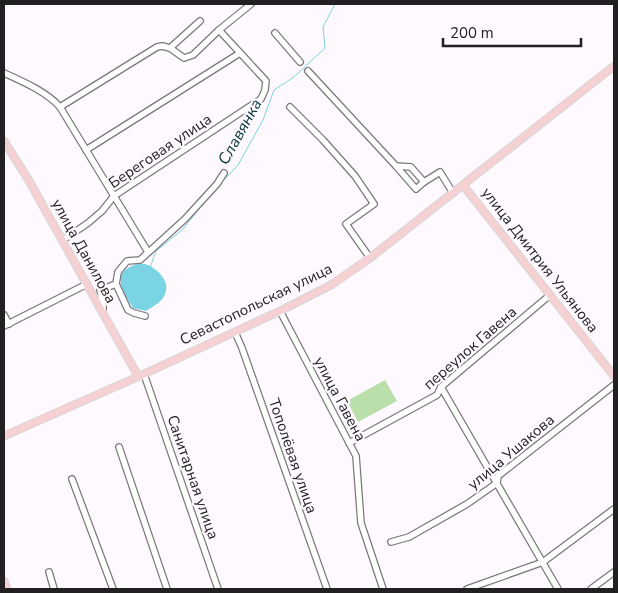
<svg xmlns="http://www.w3.org/2000/svg" width="618" height="593" font-family="'Nunito Sans',sans-serif">
	<style>
		.green { fill: #badfab }
		.water { fill: #7ad4e4 }
		.lines { fill: none; stroke-linecap: round; stroke-linejoin: round }
		.stream { stroke: #7ad4e4; stroke-width: 1 }
		.minor-casing { stroke: #7c787d; stroke-width: 8 }
		.major-casing { stroke: #d7d7d7; stroke-width: 9 }
		.minor { stroke: #fff; stroke-width: 5.5 }
		.major { stroke: #f6d1d3; stroke-width: 7 }
		.labels { text-anchor: middle; dominant-baseline: central; stroke-width: 4.5; stroke-linejoin: round; paint-order: stroke }
		.street-label { font-size: 15px; fill: #222023; stroke: #fdf9fe }
		.water-label { font-size: 16px; font-style: italic; fill: #06343a; stroke: #fdf9fe }
	</style>
	<rect width="100%" height="100%" fill="#fdf9fe"/>
	<!-- green -->
	<polygon class="green" points="385,380 397,401 358,422 347,401"/>
	<!-- water -->
	<path class="water" d="M 137,264 C 140,264 142,264 145,264 C 156,267 169,280 166,291 C 164,301 154,306 146,311 L 133,308 C 122,291 110,272 137,264 Z"/>
	<g class="lines">
		<!-- stream -->
		<g class="stream">
			<polyline points="221,183 238,165 263,120 274,90 294,77 325,48 323,27 335,4"/>
			<polyline points="150,268 156,251 182,230 204,203"/>
		</g>
		<!-- minor casing -->
		<g class="minor-casing">
			<g id="minor">
				<polyline points="200,21 170,48 184,58 193,55 219,30 251,4"/>
				<polyline points="275,33 300,62"/>
				<polyline points="308,71 396,166 411,167 424,182 440,172 453,193"/>
				<path d="M 4,73 C 22,81 47,92 60,107 L 148,252"/>
				<polyline points="60,107 157,47 162,46 170,48"/>
				<polyline points="290,107 323,140 355,176 374,204 346,224 370,258"/>
				<polyline points="86,150 240,53"/>
				<polyline points="396,166 416,189 424,182"/>
				<polyline points="63,240 88,223 102,211 114,196 261,99 265,90 266,81 219,30"/>
				<polyline points="116,284 118,272 127,261 140,260 185,219 217,184 224,173"/>
				<polyline points="280,311 356,456 361,523 383,589"/>
				<polyline points="103,312 103,304 100,290 116,284 128,310 134,313 145,316"/>
				<polyline points="4,315 9,324"/>
				<polyline points="4,326 87,284"/>
				<polyline points="235,332 242,348 327,589"/>
				<polyline points="144,374 218,589"/>
				<polyline points="441,387 558,589"/>
				<polyline points="349,443 437,395 441,387 550,295"/>
				<polyline points="119,447 167,589"/>
				<polyline points="72,479 113,589"/>
				<polyline points="391,542 409,537 467,504 497,483 498,476 614,385"/>
				<polyline points="49,572 54,589"/>
				<polyline points="467,589 543,562 614,509"/>
				<polyline points="591,589 614,572"/>
			</g>
		</g>
		<!-- major casing -->
		<g class="major-casing">
			<g id="major">
				<polyline points="4,141 28,179 138,376"/>
				<polyline points="463,185 614,376"/>
				<polyline points="4,436 144,374 280,311 331,285 370,258 614,66"/>
				<polyline points="4,581 7,589"/>
			</g>
		</g>
		<!-- minor -->
		<use href="#minor" class="minor"/>
		<!-- major -->
		<use href="#major" class="major"/>
	</g>
	<g class="labels">
		<!-- street labels -->
		<g class="street-label">
			<text transform="translate(160 151) rotate(-34)">Береговая улица</text>
			<text transform="translate(84 251) rotate(61)">улица Данилова</text>
			<text transform="translate(540 260) rotate(52)">улица Дмитрия Ульянова</text>
			<text transform="translate(256 304) rotate(-26)">Севастопольская улица</text>
			<text transform="translate(470 348) rotate(-41)">переулок Гавена</text>
			<text transform="translate(340 399) rotate(62)">улица Гавена</text>
			<text transform="translate(511 452) rotate(-40)">улица Ушакова</text>
			<text transform="translate(293 456) rotate(71)">Тополёвая улица</text>
			<text transform="translate(193 477) rotate(71)">Санитарная улица</text>
		</g>
		<!-- water labels -->
		<g class="water-label">
			<text transform="translate(240 132) rotate(-61)">Славянка</text>
		</g>
	</g>
	<!-- border -->
	<rect width="618" height="593" fill="none" stroke="#222023" stroke-width="10"/>
	<!-- scale -->
	<path d="M443 38v8h138v-8" fill="none" stroke="#222023" stroke-width="2.5"/>
	<text x="450" y="38" font-size="15" fill="#222023" stroke="#fdf9fe" stroke-width="4" paint-order="stroke">200 m</text>
</svg>
